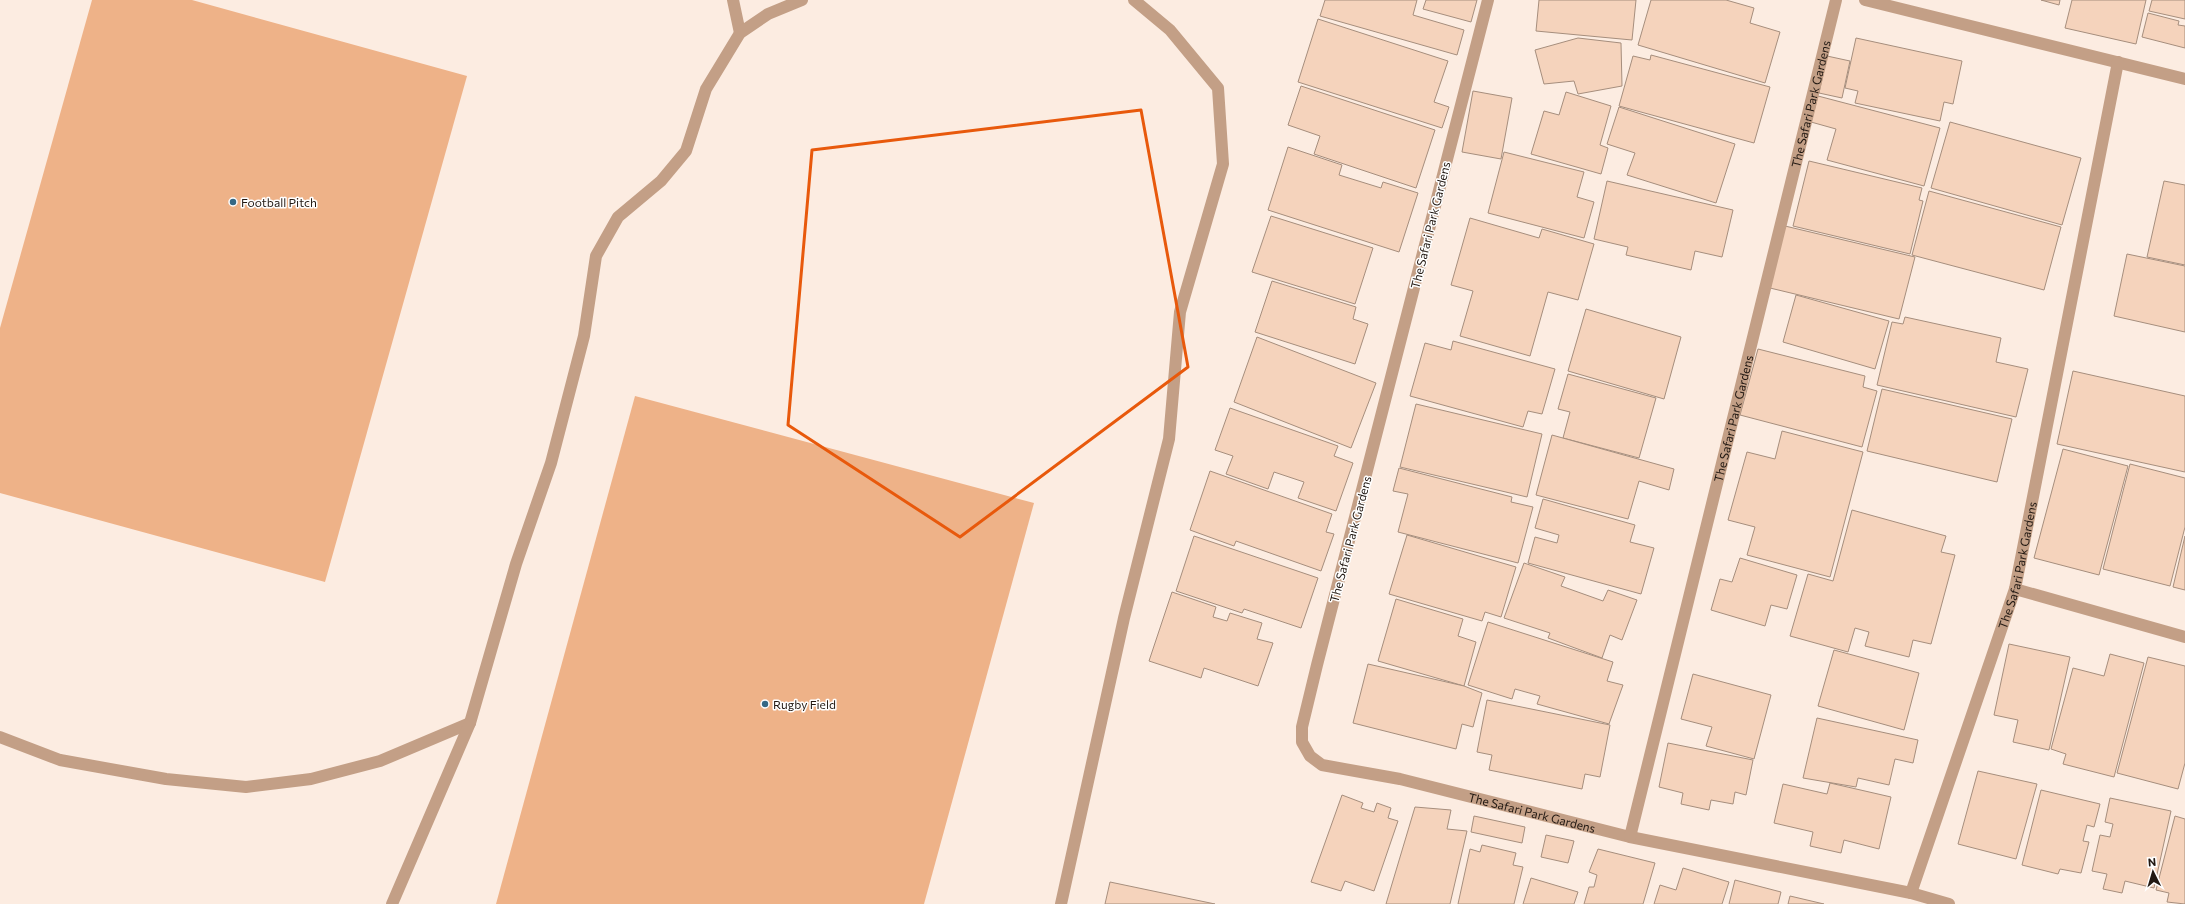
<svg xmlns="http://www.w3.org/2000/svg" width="2185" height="904" font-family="Commissioner,sans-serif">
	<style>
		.green { fill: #eeb288 }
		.building { fill: #f5d3bc; stroke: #a68e7d }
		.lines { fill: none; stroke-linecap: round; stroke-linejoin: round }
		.minor { stroke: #c39f86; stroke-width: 12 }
		.marked { fill: none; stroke: #e8590c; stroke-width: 3; stroke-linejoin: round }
		.poi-dot { fill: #356885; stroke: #fff; stroke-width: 1.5 }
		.labels { text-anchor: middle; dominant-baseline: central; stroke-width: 3; stroke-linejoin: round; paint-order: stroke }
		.street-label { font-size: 12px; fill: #211812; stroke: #fff }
		.poi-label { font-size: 12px; fill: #211812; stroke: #fff; text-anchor: start }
	</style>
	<rect width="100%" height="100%" fill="#fcece1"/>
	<!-- green -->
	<g class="green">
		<polygon points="92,0 192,0 467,76 325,582 0,493 0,328"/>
		<polygon points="635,396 1034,503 924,904 496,904"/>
	</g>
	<!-- building -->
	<g class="building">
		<polygon points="1325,0 1417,0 1413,15 1464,30 1457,55 1320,16"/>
		<polygon points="1426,0 1477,0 1471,22 1423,9"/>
		<polygon points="1539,0 1636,0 1632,40 1536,31"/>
		<polygon points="1651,0 1726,0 1754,8 1750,23 1780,32 1765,83 1638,45"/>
		<polygon points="2041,0 2060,0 2059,5"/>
		<polygon points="2072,0 2146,0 2136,44 2065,28"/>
		<polygon points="2152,0 2185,0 2185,19 2149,11"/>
		<polygon points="2148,13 2179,21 2178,25 2185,26 2185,48 2142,37"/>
		<polygon points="1318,19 1448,61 1434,102 1449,107 1442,128 1298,82"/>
		<polygon points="1578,38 1621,43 1622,86 1578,94 1574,81 1544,84 1535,50"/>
		<polygon points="1856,38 1962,61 1953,104 1944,102 1940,121 1855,103 1858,91 1845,88"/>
		<polygon points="1651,55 1770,87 1754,143 1619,106 1633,56 1650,60"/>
		<polygon points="1827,56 1850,61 1842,98 1819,93"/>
		<polygon points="1301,86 1435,130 1416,188 1314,154 1320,136 1288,125"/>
		<polygon points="1473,91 1512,98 1501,159 1462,152"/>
		<polygon points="1566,92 1611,106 1600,145 1608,148 1601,174 1531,154 1544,111 1559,115"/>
		<polygon points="1818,96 1940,128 1924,186 1827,160 1836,129 1811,122"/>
		<polygon points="1619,107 1735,144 1716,203 1627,175 1635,153 1607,144"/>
		<polygon points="1950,122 2081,158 2062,225 1931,188"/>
		<polygon points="1288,147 1342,165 1339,175 1381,188 1383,182 1418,193 1399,252 1268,210"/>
		<polygon points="1504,152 1584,172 1577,197 1594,202 1584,238 1488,213"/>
		<polygon points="1809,161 1922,188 1919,200 1923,201 1910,254 1793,226"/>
		<polygon points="1607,181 1733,210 1722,257 1695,251 1691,270 1626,255 1628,247 1594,239"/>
		<polygon points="2164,181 2185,185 2185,265 2147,257"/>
		<polygon points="1929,191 2061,227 2044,290 1912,255"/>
		<polygon points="1271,216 1373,248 1355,304 1252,272"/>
		<polygon points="1470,218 1539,238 1542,229 1594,244 1578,300 1548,292 1530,356 1460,336 1473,291 1451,285"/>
		<polygon points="1785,226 1915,257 1899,319 1770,288"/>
		<polygon points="2127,254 2185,266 2185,332 2114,316"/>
		<polygon points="1272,281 1356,307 1353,319 1368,324 1355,364 1255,332"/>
		<polygon points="1796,295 1889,321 1875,369 1783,342"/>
		<polygon points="1586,309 1681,337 1664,399 1568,371"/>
		<polygon points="1905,317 2001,338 1996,362 2028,369 2016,417 1877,385 1892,322 1903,324"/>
		<polygon points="1257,337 1376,383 1351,448 1234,402"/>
		<polygon points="1453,341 1555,369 1542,414 1528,411 1523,427 1410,396 1425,343 1451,350"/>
		<polygon points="1758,349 1865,376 1863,387 1877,391 1862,447 1740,415"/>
		<polygon points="2073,371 2185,396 2185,472 2057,444"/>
		<polygon points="1568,374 1656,398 1639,458 1563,438 1570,412 1558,409"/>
		<polygon points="1882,389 2012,419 1997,482 1867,451"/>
		<polygon points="1416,404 1542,434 1527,497 1400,467"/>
		<polygon points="1230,408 1338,446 1334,456 1353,463 1336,511 1298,498 1304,482 1274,472 1268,489 1226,474 1233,456 1215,450"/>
		<polygon points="1782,431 1863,452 1830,577 1747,555 1755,527 1728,520 1747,452 1775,459"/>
		<polygon points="1552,435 1674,469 1669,490 1639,481 1628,519 1536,495"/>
		<polygon points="2063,449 2128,466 2099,575 2034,558"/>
		<polygon points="2130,464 2185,478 2185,527 2170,586 2103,569"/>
		<polygon points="1399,468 1512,497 1511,502 1533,507 1518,563 1398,532 1408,494 1393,491"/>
		<polygon points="1210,471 1332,514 1326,532 1334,534 1321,571 1236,541 1234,546 1190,530"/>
		<polygon points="1543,499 1635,525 1630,542 1654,548 1641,594 1528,563 1535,537 1557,543 1559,535 1535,528"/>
		<polygon points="1852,510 1946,536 1941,552 1955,555 1931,644 1913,640 1909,657 1865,646 1869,632 1855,628 1848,652 1790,636 1808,574 1833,581"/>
		<polygon points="1407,535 1516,567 1501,617 1485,612 1482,621 1389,594"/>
		<polygon points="1194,536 1318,578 1301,628 1244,609 1242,613 1176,591"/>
		<polygon points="2185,536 2185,590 2173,587"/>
		<polygon points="1740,558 1797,575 1787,609 1771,605 1765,626 1711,610 1720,579 1732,582"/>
		<polygon points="1524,563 1565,577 1561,586 1603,601 1608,590 1637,600 1622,640 1610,635 1602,658 1548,638 1550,633 1504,618"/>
		<polygon points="1172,592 1216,607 1213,617 1227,621 1230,613 1262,623 1257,639 1273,643 1258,686 1204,668 1201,678 1149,661"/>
		<polygon points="1396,599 1463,619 1458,636 1476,642 1464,686 1378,661"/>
		<polygon points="1488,622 1613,662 1607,681 1623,685 1609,724 1537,704 1540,696 1515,689 1512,699 1468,685"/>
		<polygon points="2009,644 2070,657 2049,750 2013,742 2018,720 1994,715"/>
		<polygon points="1834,650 1919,673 1904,730 1818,706"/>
		<polygon points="2110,654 2144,663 2114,777 2063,764 2066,754 2051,749 2073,668 2104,676"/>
		<polygon points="2148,657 2185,666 2185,763 2178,789 2117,773"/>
		<polygon points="1368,664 1464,686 1482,693 1473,727 1462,724 1456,749 1353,723"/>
		<polygon points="1693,674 1771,695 1754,759 1706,746 1712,727 1681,719"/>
		<polygon points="1487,700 1610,725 1600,777 1585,774 1582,789 1489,770 1492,755 1477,752"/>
		<polygon points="1817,718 1918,740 1913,763 1895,759 1889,785 1858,778 1856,787 1803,778"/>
		<polygon points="1668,743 1753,760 1746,795 1735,792 1733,804 1711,800 1709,810 1681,804 1683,793 1659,787"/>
		<polygon points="1978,771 2037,784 2016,859 1958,844"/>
		<polygon points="1830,783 1891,797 1879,849 1844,840 1841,853 1810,846 1813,832 1774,823 1783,784 1827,794"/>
		<polygon points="2041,790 2100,804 2094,827 2087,825 2083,841 2089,842 2081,873 2060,869 2058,874 2022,865"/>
		<polygon points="1342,795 1363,803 1361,808 1374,812 1377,803 1391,808 1388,818 1398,821 1374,891 1345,881 1341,891 1311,882"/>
		<polygon points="2110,798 2171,811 2154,888 2125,881 2122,893 2103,889 2107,874 2092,871 2100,835 2110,837 2113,824 2105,822"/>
		<polygon points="1415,807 1451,810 1447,829 1467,831 1450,904 1386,904"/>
		<polygon points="1474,816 1525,827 1522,843 1471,832"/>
		<polygon points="2175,816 2185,819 2185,904 2167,902 2169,893 2156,890"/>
		<polygon points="1546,835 1574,841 1568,863 1541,857"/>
		<polygon points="1482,845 1516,853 1513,865 1523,867 1514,904 1458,904 1470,849 1480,852"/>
		<polygon points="1598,849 1655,863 1643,904 1584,904 1589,887 1594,887 1597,875 1589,872"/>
		<polygon points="1683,868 1729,882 1722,904 1654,904 1660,885 1676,890"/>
		<polygon points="1531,878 1578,892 1574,904 1523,904"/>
		<polygon points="1735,880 1781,892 1778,904 1729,904"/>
		<polygon points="1110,882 1215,904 1105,904"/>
		<polygon points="1790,896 1824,904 1788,904"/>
	</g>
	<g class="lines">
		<!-- minor -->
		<g class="minor">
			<polyline points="733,0 740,33"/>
			<path id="s1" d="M 1488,0 L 1317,665 L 1302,727 L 1302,742 L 1310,756 L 1322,765 L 1400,779 L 1630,837 L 1911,893 L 1949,904"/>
			<polyline points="1865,0 2185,79"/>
			<polyline points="2015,589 2185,637"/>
			<polyline points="0,737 60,760 166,779 246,787 311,779 380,761 470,723"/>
			<path id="s2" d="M 1630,837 L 1836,0"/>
			<path id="s3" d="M 1911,893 L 2015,589 L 2118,62"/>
			<polyline points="392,904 470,723 516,564 551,463 584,336 596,256 618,217 661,181 686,151 706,89 740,33 768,14 802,0"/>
			<polyline points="1061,904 1124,618 1169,439 1180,312 1223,164 1218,88 1170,30 1134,0"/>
		</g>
	</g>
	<!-- marked area -->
	<path class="marked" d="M 1141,110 L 1188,367 L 960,537 L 788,425 L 812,150 Z"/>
	<!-- markers -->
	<g class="poi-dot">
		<circle cx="233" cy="202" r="4"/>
		<circle cx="765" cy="704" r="4"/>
	</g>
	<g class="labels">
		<!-- street labels -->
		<g class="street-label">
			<text stroke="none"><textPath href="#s2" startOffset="755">The Safari Park Gardens</textPath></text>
			<text transform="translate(1430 225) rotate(-76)">The Safari Park Gardens</text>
			<text stroke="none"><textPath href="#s2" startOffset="431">The Safari Park Gardens</textPath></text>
			<text transform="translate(1350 539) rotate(-75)">The Safari Park Gardens</text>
			<text stroke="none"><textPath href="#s3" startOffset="345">The Safari Park Gardens</textPath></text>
			<text stroke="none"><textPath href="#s1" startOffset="1012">The Safari Park Gardens</textPath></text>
		</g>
		<!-- poi labels -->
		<g class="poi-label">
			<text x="241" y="202">Football Pitch</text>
			<text x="773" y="704">Rugby Field</text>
		</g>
	</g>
	<!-- north arrow -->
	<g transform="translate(2153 872) rotate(355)" stroke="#ffffff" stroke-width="3" paint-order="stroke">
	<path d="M0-3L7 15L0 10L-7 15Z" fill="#211812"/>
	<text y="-6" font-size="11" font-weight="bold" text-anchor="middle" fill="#211812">N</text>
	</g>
</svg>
